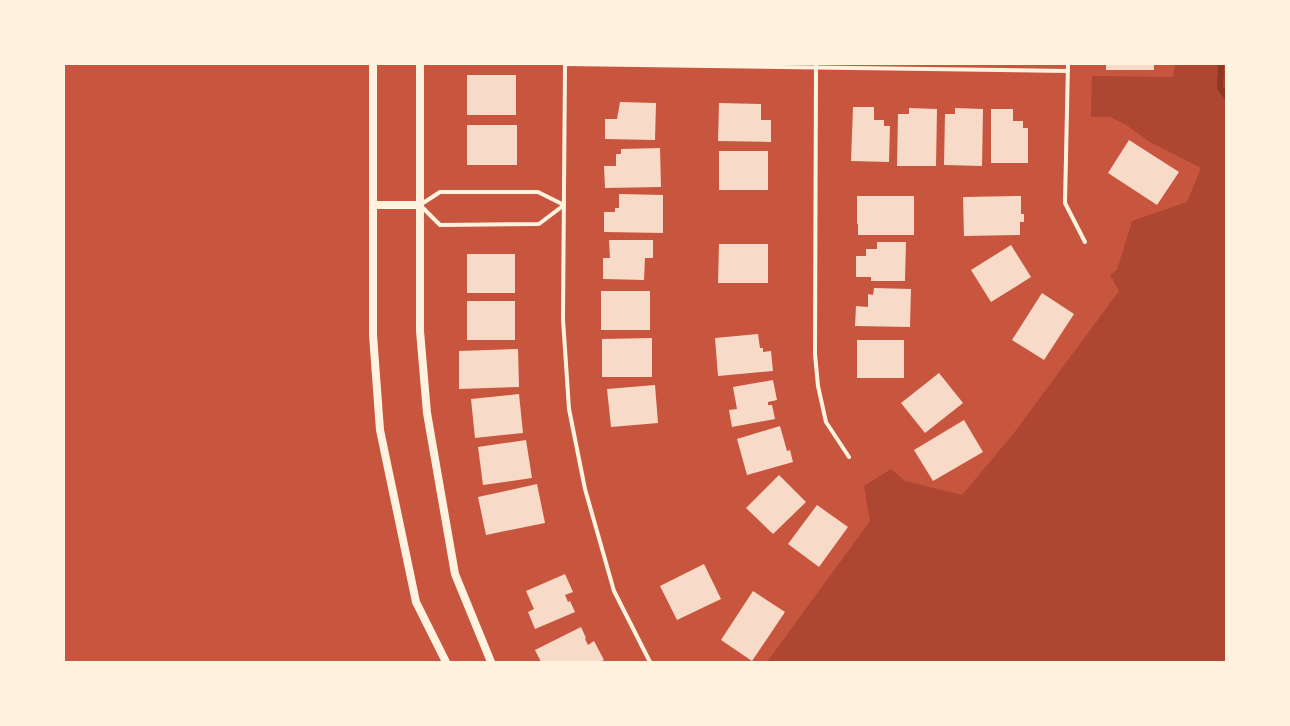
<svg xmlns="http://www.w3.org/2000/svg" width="1290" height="726" font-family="'Roboto Serif',serif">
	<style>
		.green { fill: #ae4732 }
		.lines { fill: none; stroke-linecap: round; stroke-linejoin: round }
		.stream { stroke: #8f3625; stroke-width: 6 }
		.building { fill: #f7dbc8 }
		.minor { stroke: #fff3e0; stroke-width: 4 }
		.secondary { stroke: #fff3e0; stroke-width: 8 }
	</style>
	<rect width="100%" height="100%" fill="#c8553d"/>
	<!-- green -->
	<polygon class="green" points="1175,64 1226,64 1226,662 767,662 870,521 864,486 891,469 905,481 962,495 1014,433 1119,291 1110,275 1117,270 1132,221 1187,202 1201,168 1150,142 1126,125 1110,117 1091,117 1092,76 1173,77"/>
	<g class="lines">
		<!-- stream -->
		<polyline class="stream" points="1221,64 1220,88 1226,96"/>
	</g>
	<!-- building -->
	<g class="building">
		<rect x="1106" y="64" width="48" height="6"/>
		<rect x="467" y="75" width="49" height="40"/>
		<polygon points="620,102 656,103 655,140 605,139 605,119 617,119"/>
		<polygon points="719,103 761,104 761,120 771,120 771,142 718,141"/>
		<polygon points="853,107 874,107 874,120 884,120 884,126 890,126 889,162 851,161"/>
		<polygon points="909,108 937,109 936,166 897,166 898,114 909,114"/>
		<polygon points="955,108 983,109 982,166 944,165 945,114 955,114"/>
		<polygon points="991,109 1013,109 1013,121 1023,121 1023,128 1028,128 1028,163 991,163"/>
		<rect x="467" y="125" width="50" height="40"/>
		<polygon points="1129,140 1179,172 1157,205 1108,173"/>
		<polygon points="660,148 661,187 605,188 604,166 616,166 616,154 621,154 621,149"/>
		<rect x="719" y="151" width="49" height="39"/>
		<polygon points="619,194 663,195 663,233 604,232 604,212 615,212 615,208 619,208"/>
		<polygon points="857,196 914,196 914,235 858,235 858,224 857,224"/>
		<polygon points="1021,196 1021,214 1024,214 1024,222 1020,222 1020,235 964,236 963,197"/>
		<polygon points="609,240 653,240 653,258 645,258 644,280 603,279 603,258 610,258"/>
		<polygon points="877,242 906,242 905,281 871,281 871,277 856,277 856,256 866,256 866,249 877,249"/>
		<polygon points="719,244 768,244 768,283 718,283"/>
		<polygon points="1011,245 1031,277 991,302 971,270"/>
		<rect x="467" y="254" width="48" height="39"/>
		<polygon points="874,288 911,289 910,327 855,326 856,306 868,307 868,294 873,295"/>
		<rect x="601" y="291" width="49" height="39"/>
		<polygon points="1042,293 1074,314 1044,360 1012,340"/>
		<rect x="467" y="301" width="48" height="39"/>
		<polygon points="758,334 760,348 763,348 763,352 771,351 773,371 718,376 715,338"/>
		<polygon points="652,338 652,377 602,377 602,339"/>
		<rect x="857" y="340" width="47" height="38"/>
		<polygon points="518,349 519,387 459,389 459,351"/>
		<polygon points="939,373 963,403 925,433 901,403"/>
		<polygon points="773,380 777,400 768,402 768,405 772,405 775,419 732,427 729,410 737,409 733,387"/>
		<polygon points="655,385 658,423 611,427 607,389"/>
		<polygon points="519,394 523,433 475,438 471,399"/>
		<polygon points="964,420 983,452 933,481 914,450"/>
		<polygon points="780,426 787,451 790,450 793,462 747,475 737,439"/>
		<polygon points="526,440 532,478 483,485 478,447"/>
		<polygon points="779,475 806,502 773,534 746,508"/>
		<polygon points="537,484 545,523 486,535 478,497"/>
		<polygon points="817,505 848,527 819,567 788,544"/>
		<polygon points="704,564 721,599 677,620 660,586"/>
		<polygon points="565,574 573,592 565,595 568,602 570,601 575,612 535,629 528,612 534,609 526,591"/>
		<polygon points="753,591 785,612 752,661 721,640"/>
		<polygon points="581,627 586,638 585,639 588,645 594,641 604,660 599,662 541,662 535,650"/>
	</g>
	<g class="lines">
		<!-- minor -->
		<g class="minor">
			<polyline points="565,64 563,319 569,409 585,489 614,591 650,662"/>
			<polyline points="565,64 1068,71"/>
			<polyline points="816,64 815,354 818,386 826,422 849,457"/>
			<polyline points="1068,64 1065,203 1085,242"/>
			<polygon points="440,192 538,192 564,205 539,224 440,225 420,205"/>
		</g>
		<!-- secondary -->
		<g class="secondary">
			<polyline points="373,64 373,335 380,430 416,602 446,662"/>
			<polyline points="420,64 420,331 427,413 455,574 491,662"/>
			<polyline points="373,205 420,205"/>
		</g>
	</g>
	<!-- border -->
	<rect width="1290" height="726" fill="none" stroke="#fff3e0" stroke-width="130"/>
</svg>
